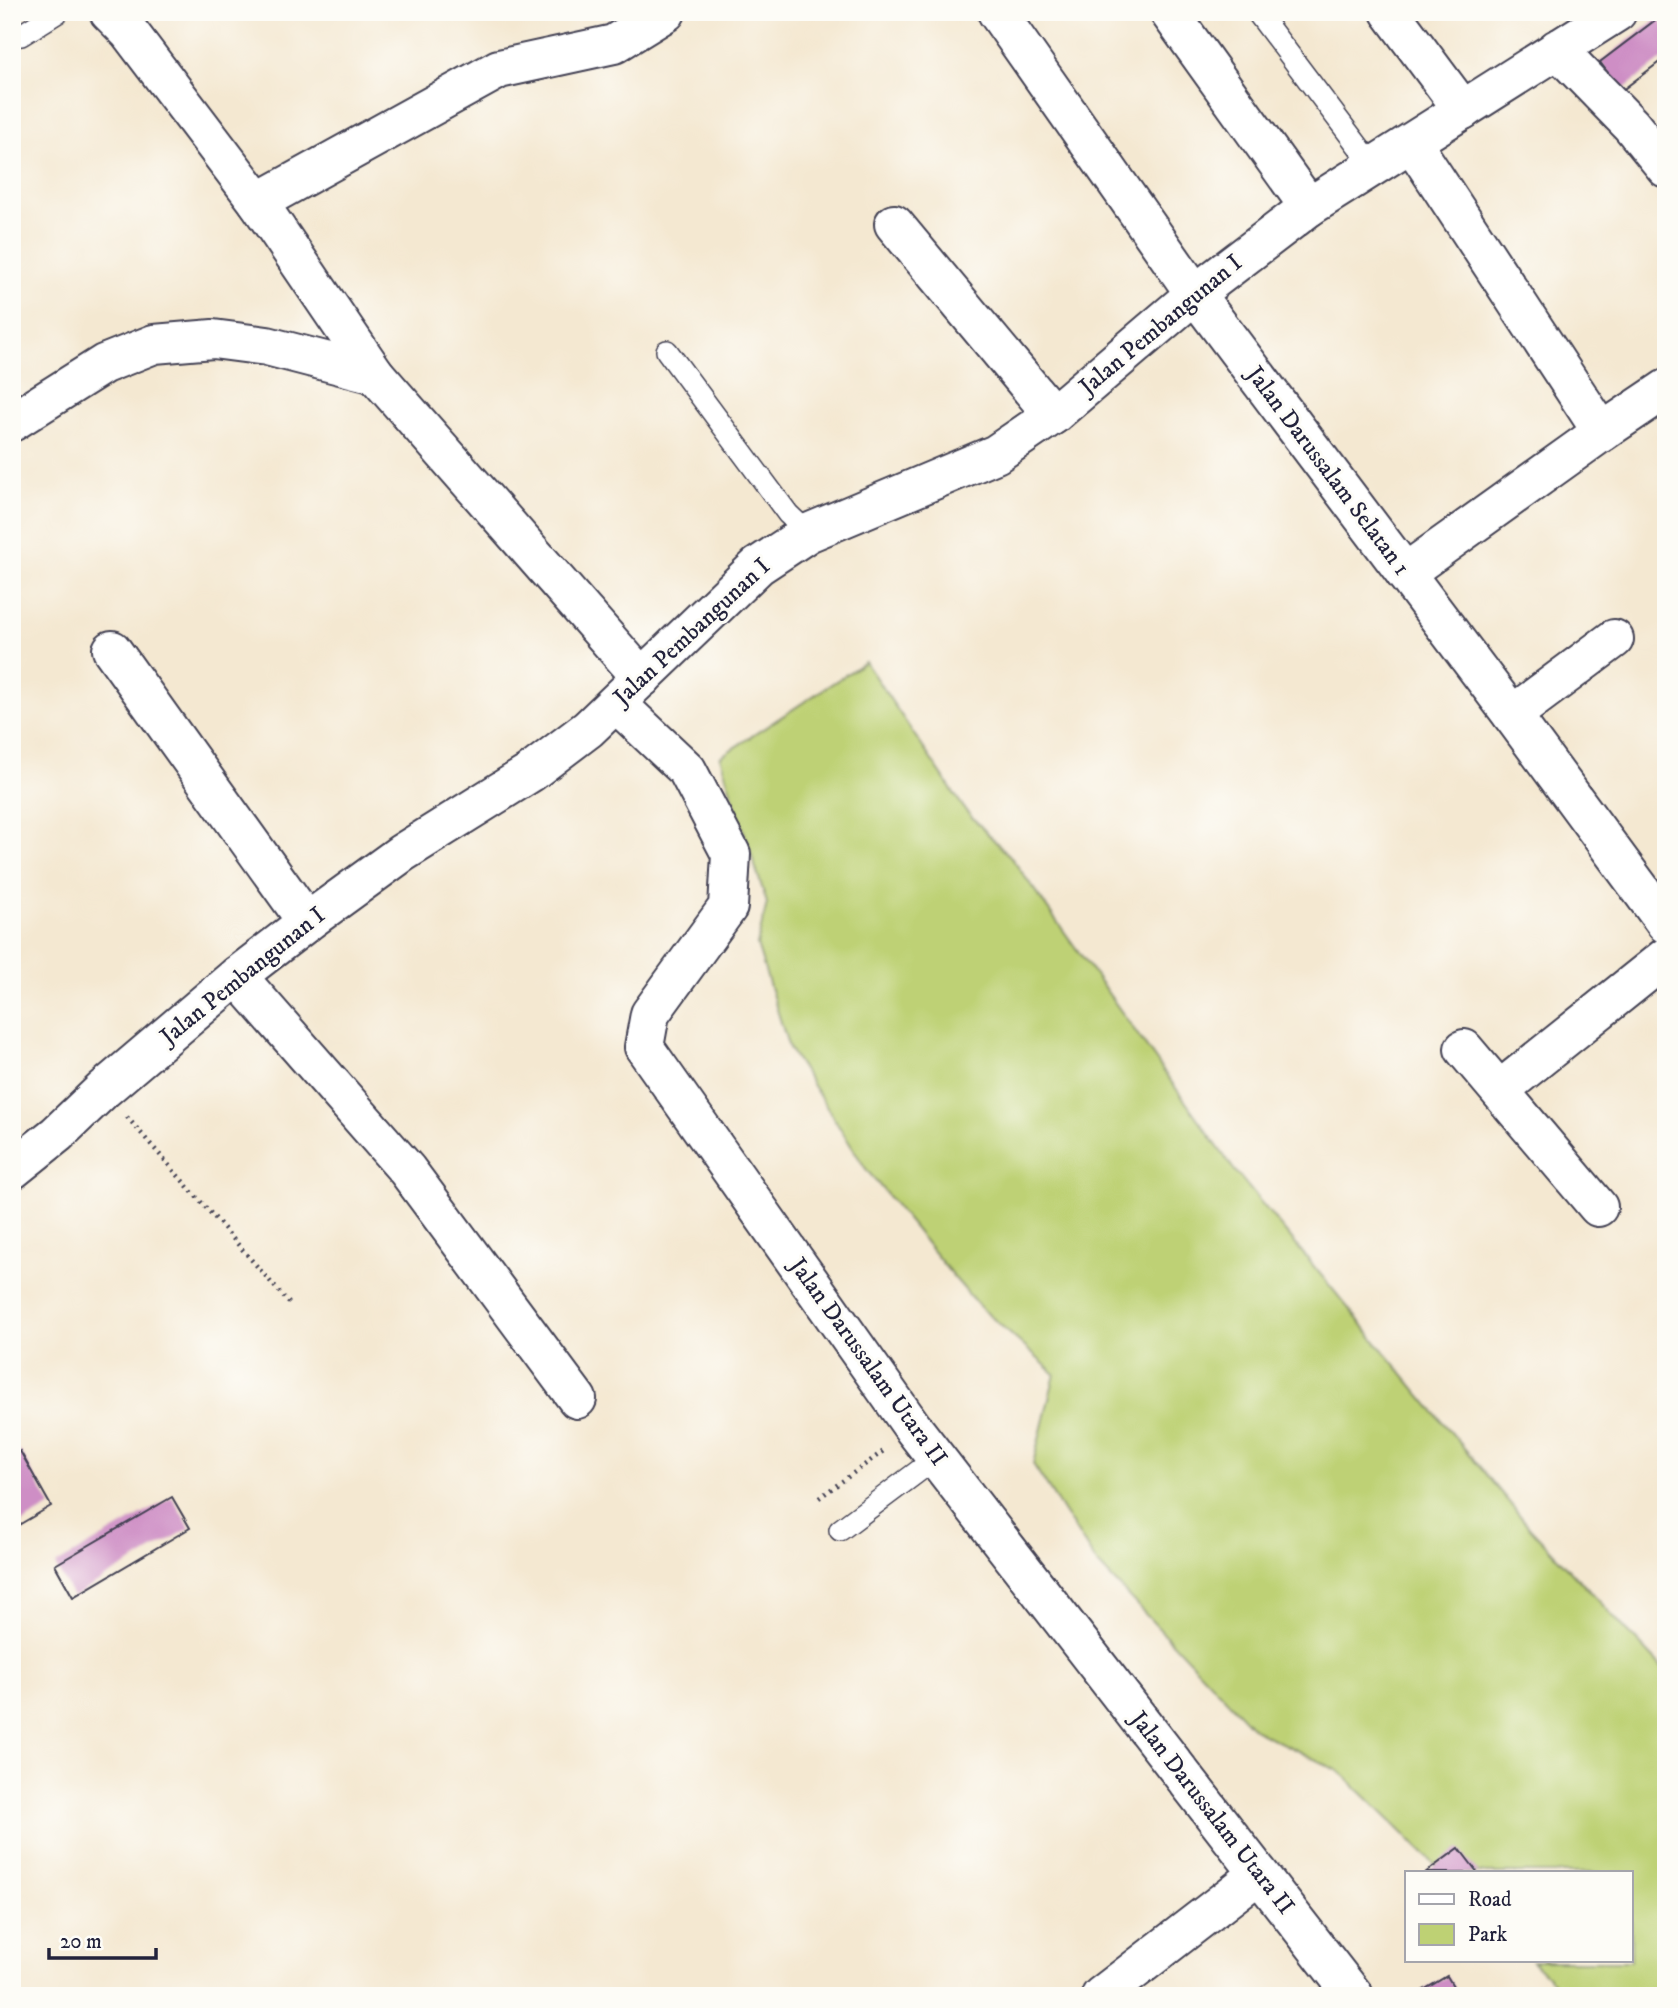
<svg xmlns="http://www.w3.org/2000/svg" width="1678" height="2008" font-family="'IM FELL DW Pica',serif">
	<style>
		.green { fill: #bed174; stroke: #707a58; stroke-width: 2 }
		.building { fill: #ce8ec5 }
		.lines { fill: none; stroke-linecap: round; stroke-linejoin: round }
		.service-casing { stroke: #424052; stroke-width: 24 }
		.minor-casing { stroke: #424052; stroke-width: 42 }
		.tertiary-casing { stroke: #424052; stroke-width: 42 }
		.path { stroke: #424052; stroke-width: 4.5; stroke-dasharray: 2 5; stroke-linecap: butt }
		.service { stroke: #fff; stroke-width: 21 }
		.minor { stroke: #fff; stroke-width: 38 }
		.tertiary { stroke: #fff; stroke-width: 38 }
		.labels { text-anchor: middle; dominant-baseline: central; stroke-width: 6; stroke-linejoin: round; paint-order: stroke }
		.street-label { font-size: 24px; fill: #22223b; stroke: #fdfcf7 }
	</style>
	<rect width="100%" height="100%" fill="#fdfcf7"/>
	<filter id="ink" filterUnits="userSpaceOnUse"><feTurbulence type="fractalNoise" baseFrequency=".0143" numOctaves="2"/><feDisplacementMap in="SourceGraphic" scale="14" xChannelSelector="R" yChannelSelector="G"/><feConvolveMatrix kernelMatrix="1 2 1 2 8 2 1 2 1" color-interpolation-filters="sRGB"/></filter>
	<filter id="wash" filterUnits="userSpaceOnUse"><feTurbulence type="fractalNoise" baseFrequency=".00686" numOctaves="4" result="noise"/><feDisplacementMap in="SourceGraphic" scale="28" xChannelSelector="R" yChannelSelector="G"/><feGaussianBlur stdDeviation="1.57" result="paint"/><feColorMatrix in="noise" values="0 0 0 0 0 0 0 0 0 0 0 0 0 0 0 0 0 1.4 0 .05"/><feComposite in="paint" operator="in"/></filter>
	<g filter="url(#wash)">
		<rect width="100%" height="100%" fill="#f4e8d1"/>
		<!-- green -->
		<polygon class="green" points="865,662 966,811 1013,860 1235,1171 1531,1529 1666,1672 1666,1996 1568,1996 1532,1961 1631,1961 1631,1873 1444,1873 1339,1771 1255,1730 1096,1562 1033,1464 1055,1374 978,1305 953,1276 866,1169 789,1048 757,945 767,903 720,757"/>
		<g id="blocks">
			<!-- building -->
			<g class="building">
				<polygon points="1658,18 1666,29 1666,57 1621,91 1600,62"/>
				<polygon points="20,1451 51,1506 17,1526 12,1519 12,1456"/>
				<polygon points="172,1497 190,1528 73,1597 55,1565"/>
				<polygon points="1459,1848 1478,1873 1425,1873"/>
				<polygon points="1447,1976 1459,1996 1414,1996"/>
			</g>
		</g>
	</g>
	<g filter="url(#ink)">
		<use href="#blocks" fill-opacity="0" stroke="#424052" stroke-width="2"/>
		<g class="lines">
			<!-- service casing -->
			<g class="service-casing">
				<g id="service">
					<polyline points="1257,12 1374,167"/>
					<polyline points="12,36 21,35 58,12"/>
					<polyline points="667,351 788,514 808,533"/>
					<polyline points="840,1530 936,1458"/>
				</g>
			</g>
			<!-- minor casing -->
			<g class="minor-casing">
				<g id="minor">
					<polyline points="109,12 129,32 258,202 375,374 642,678"/>
					<polyline points="997,12 1195,294 1512,715 1666,924"/>
					<polyline points="1169,12 1309,207"/>
					<polyline points="1390,12 1463,110"/>
					<polyline points="1557,49 1631,125 1666,168"/>
					<polyline points="1412,143 1602,432"/>
					<polyline points="258,202 499,69 614,44 666,12"/>
					<polyline points="894,224 1053,415"/>
					<polyline points="12,422 104,364 154,344 213,339 267,346 375,374"/>
					<polyline points="1405,573 1602,432 1666,389"/>
					<polyline points="112,650 307,922"/>
					<polyline points="616,703 687,770 731,854 728,907 650,1014 644,1047 913,1428 1354,1996"/>
					<polyline points="1512,715 1614,639"/>
					<polyline points="237,976 407,1170 577,1399"/>
					<polyline points="1464,1049 1598,1207"/>
					<polyline points="1500,1090 1666,957"/>
					<polyline points="1101,1996 1259,1874"/>
				</g>
			</g>
			<!-- tertiary casing -->
			<g class="tertiary-casing">
				<polyline id="tertiary" points="12,1170 57,1134 103,1090 237,976 307,922 402,853 530,773 588,729 758,566 808,533 996,454 1053,415 1195,294 1309,207 1617,12"/>
			</g>
			<!-- path -->
			<g class="path">
				<polyline points="127,1117 289,1303"/>
				<polyline points="819,1498 885,1450"/>
			</g>
			<!-- service -->
			<use href="#service" class="service"/>
			<!-- minor -->
			<use href="#minor" class="minor"/>
			<!-- tertiary -->
			<use href="#tertiary" class="tertiary"/>
		</g>
	</g>
	<g class="labels">
		<!-- street labels -->
		<g class="street-label">
			<text transform="translate(1161 325) rotate(-40)">Jalan Pembangunan I</text>
			<text transform="translate(1328 471) rotate(53)">Jalan Darussalam Selatan 1</text>
			<text transform="translate(692 632) rotate(-43)">Jalan Pembangunan I</text>
			<text transform="translate(243 976) rotate(-39)">Jalan Pembangunan I</text>
			<text transform="translate(868 1362) rotate(54)">Jalan Darussalam Utara II</text>
			<text transform="translate(1212 1813) rotate(52)">Jalan Darussalam Utara II</text>
		</g>
	</g>
	<!-- margin -->
	<rect width="1678" height="2008" fill="none" stroke="#fdfcf7" stroke-width="42"/>
	<!-- legend -->
	<rect x="1405" y="1871" width="228" height="91" fill="#fdfcf7" stroke="#a5a5ac" stroke-width="2"/>
	<rect x="1419" y="1894" width="35" height="10" fill="#ffffff" stroke="#a5a5ac" stroke-width="2"/>
	<text x="1468" y="1906" font-size="21" fill="#22223b">Road</text>
	<rect x="1419" y="1924" width="35" height="21" fill="#bed174" stroke="#a5a5ac" stroke-width="2"/>
	<text x="1468" y="1941" font-size="21" fill="#22223b">Park</text>
	<!-- scale -->
	<path d="M49 1948v10h107v-10" fill="none" stroke="#22223b" stroke-width="3.5"/>
	<text x="60" y="1948" font-size="21" fill="#22223b" stroke="#fdfcf7" stroke-width="5" paint-order="stroke">20 m</text>
</svg>
